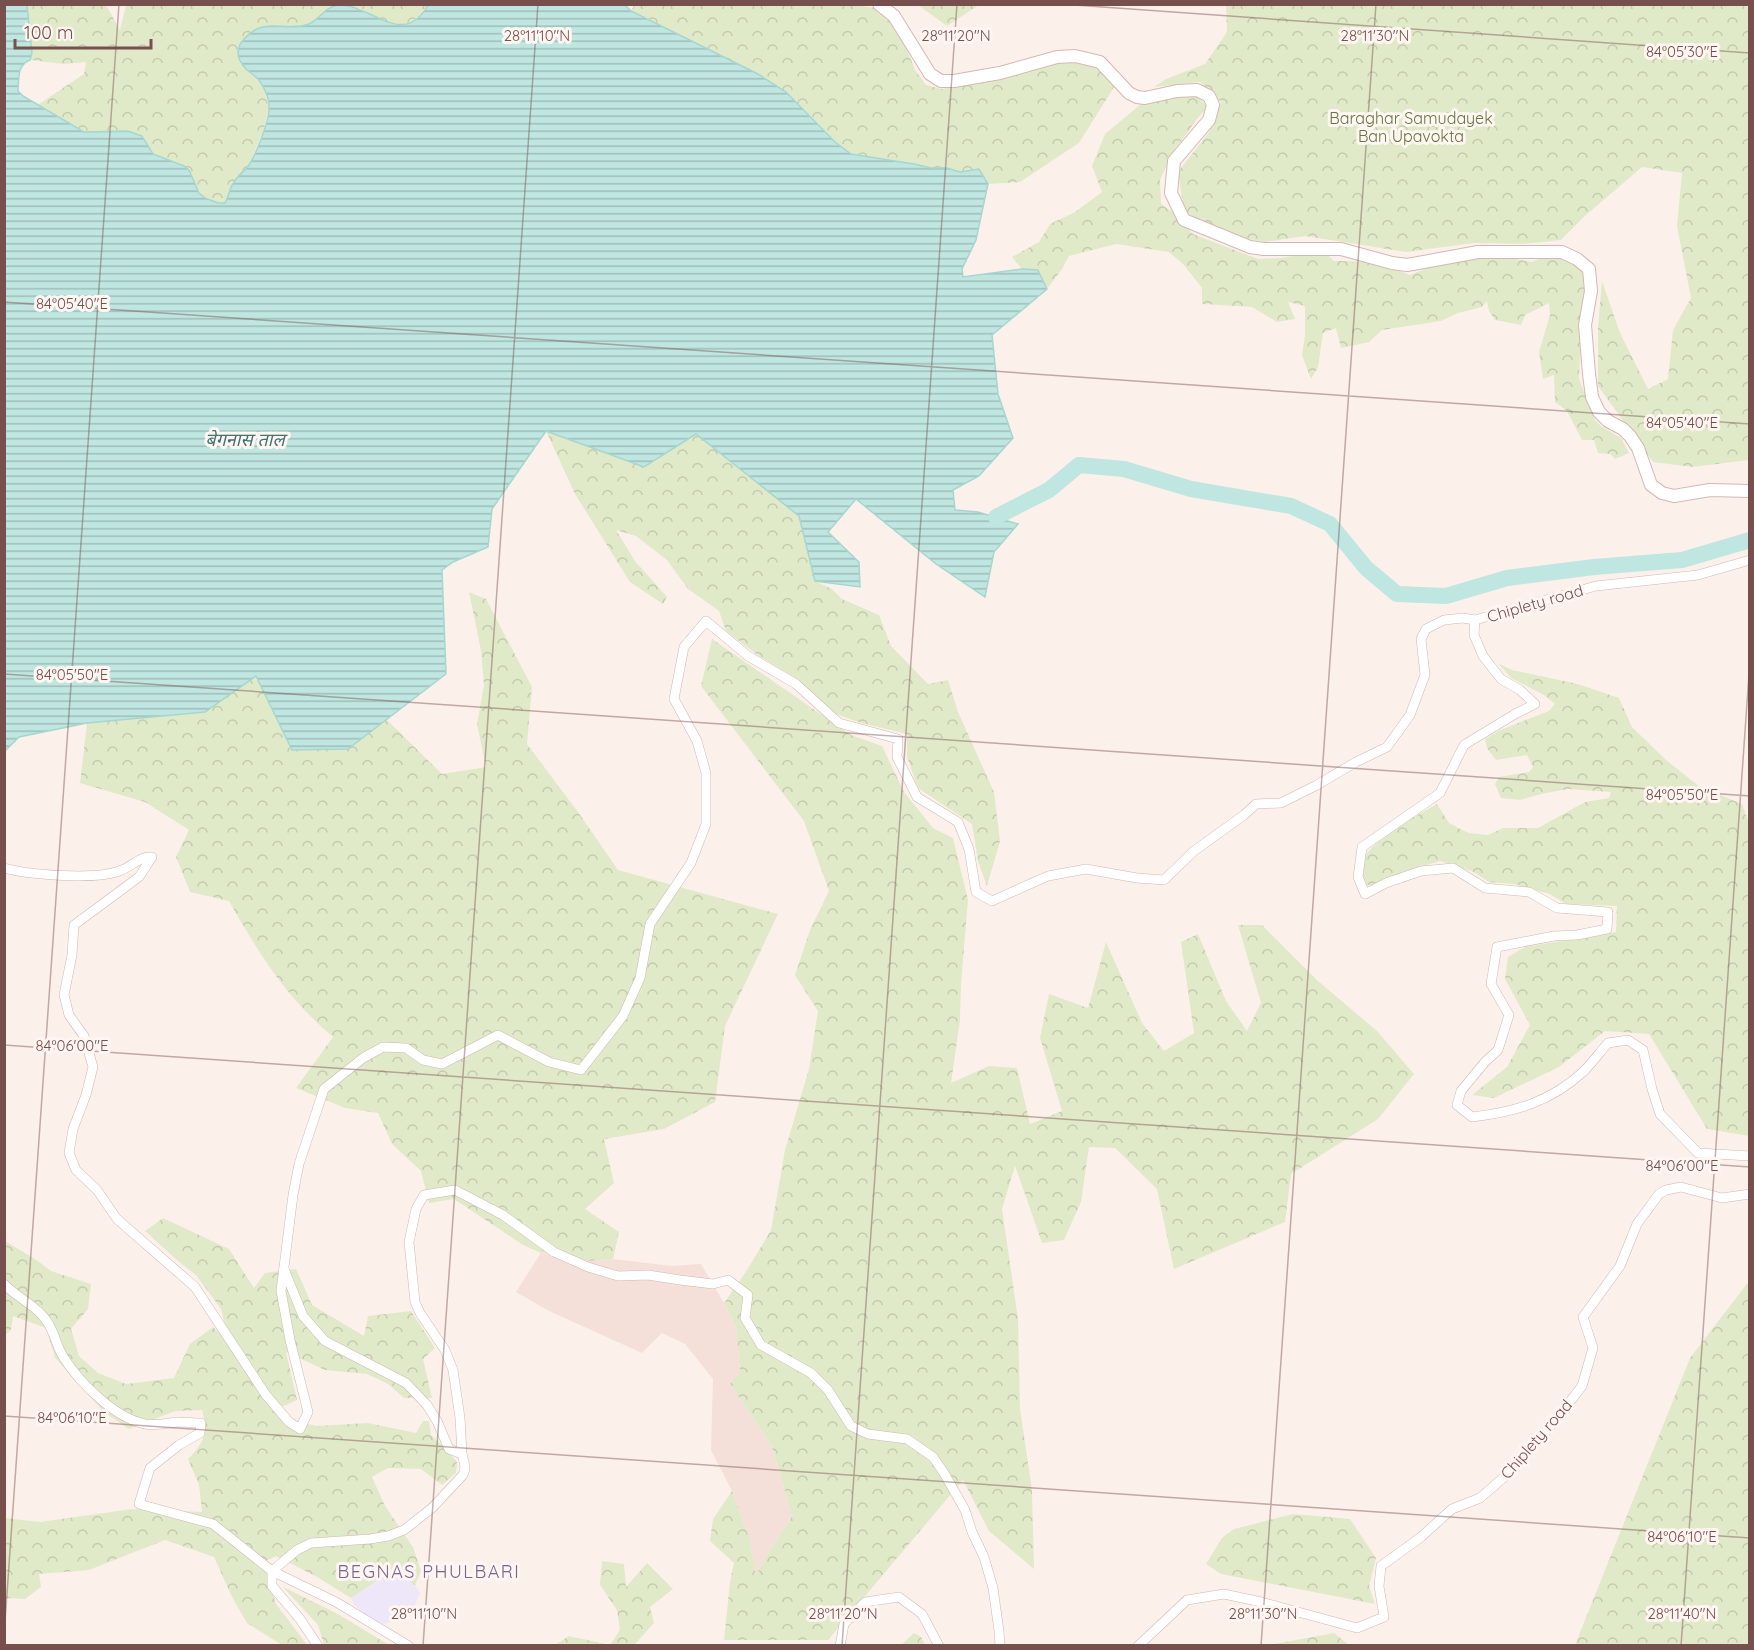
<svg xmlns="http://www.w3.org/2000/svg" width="1754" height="1650" font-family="Quicksand,'Noto Sans Devanagari',sans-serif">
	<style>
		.residential { fill: #f4e0d9 }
		.education { fill: #ede7f9 }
		.forest { fill: url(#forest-crowns) }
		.water { fill: url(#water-rules); stroke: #a5d7d0; stroke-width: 1.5 }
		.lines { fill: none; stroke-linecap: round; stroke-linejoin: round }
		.river { stroke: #bfe6e0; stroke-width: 16 }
		.street-casing { stroke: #d1b7b2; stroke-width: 10 }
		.secondary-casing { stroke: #d6b7b3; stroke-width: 14 }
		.street { stroke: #fff; stroke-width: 9 }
		.secondary { stroke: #fff; stroke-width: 12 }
		.ticks { fill: none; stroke: #77504e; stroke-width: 1.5; stroke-opacity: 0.45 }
		.labels { text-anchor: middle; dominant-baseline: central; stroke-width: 6; stroke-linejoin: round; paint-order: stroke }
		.park-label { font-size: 16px; fill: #627642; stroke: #fff5f1 }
		.street-label { font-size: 16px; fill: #77504e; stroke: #fff5f1 }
		.water-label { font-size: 18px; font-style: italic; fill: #3e746d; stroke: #fff5f1 }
		.neighbourhood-label { font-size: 18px; letter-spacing: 1.5px; fill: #766692; stroke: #fff5f1 }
		.ticks-label { font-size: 15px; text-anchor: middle; fill: #77504e; stroke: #fff5f1; stroke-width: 6; stroke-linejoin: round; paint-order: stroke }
	</style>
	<defs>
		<pattern id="forest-crowns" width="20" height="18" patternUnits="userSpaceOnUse" patternTransform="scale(1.5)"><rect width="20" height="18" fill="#e0eac9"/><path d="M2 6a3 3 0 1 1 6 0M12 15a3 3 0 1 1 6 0" fill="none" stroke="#c4caae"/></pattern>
		<pattern id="water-rules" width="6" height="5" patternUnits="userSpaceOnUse" patternTransform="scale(1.5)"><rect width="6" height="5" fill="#bfe6e0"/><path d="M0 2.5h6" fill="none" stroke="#a0bdb8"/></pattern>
	</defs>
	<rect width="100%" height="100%" fill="#fcf0eb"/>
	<!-- residential -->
	<polygon class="residential" points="541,1253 587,1261 613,1259 672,1266 701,1264 724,1303 736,1328 740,1373 730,1384 772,1447 792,1516 769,1552 756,1576 749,1537 732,1491 711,1450 713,1379 685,1344 662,1333 642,1353 549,1311 516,1292"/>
	<!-- education -->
	<polygon class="education" points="397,1572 415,1585 420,1593 414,1607 399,1619 384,1624 373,1620 354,1605 351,1598 385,1575"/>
	<!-- forest -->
	<g class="forest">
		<polygon points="635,4 857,5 874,8 891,23 906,47 915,70 926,85 942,89 1016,73 1070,59 1102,67 1116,84 1079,143 1020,182 988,184 978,169 960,172 947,168 931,168 914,164 851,154 835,142 786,92 758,74 631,11"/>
		<path d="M 27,5 L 106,5 L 120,30 L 126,5 L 428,5 C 411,37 384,22 359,8 L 316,20 L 310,24 L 295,28 L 265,27 L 257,29 L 240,43 L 253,74 L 263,86 L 269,107 L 264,129 L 249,165 L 233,182 L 225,203 C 204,204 195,189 189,170 L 153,154 L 151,149 L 92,132 L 84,132 L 83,130 L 76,128 L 36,106 L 84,74 L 86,62 L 64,64 L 30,60 L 32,52 Z"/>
		<polygon points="918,5 979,5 947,26"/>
		<polygon points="1226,5 1749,5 1749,460 1692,467 1653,462 1598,386 1598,327 1602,281 1620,333 1648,389 1668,379 1673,330 1691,298 1677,226 1682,173 1642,167 1586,215 1561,240 1523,244 1474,243 1406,252 1305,236 1265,242 1215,232 1184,210 1178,172 1209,132 1221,102 1200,82 1154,87 1166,79 1205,64 1227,32"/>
		<path d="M 1197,96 L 1208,107 L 1197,119 L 1174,151 L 1160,180 L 1161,204 L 1175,214 L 1193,234 L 1258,259 L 1280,258 L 1324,251 L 1334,261 C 1367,261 1380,262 1410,275 L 1450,258 L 1493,255 L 1532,262 L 1548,255 L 1583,265 L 1587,282 L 1581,332 L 1579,379 L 1595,420 L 1601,426 L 1621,438 L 1629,453 L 1615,459 L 1610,454 L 1598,453 L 1594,440 L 1582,440 L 1567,411 L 1555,402 L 1554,375 L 1543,379 L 1539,352 L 1550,315 L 1549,303 L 1525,315 L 1521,325 L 1495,320 L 1489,311 L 1487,301 L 1482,307 L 1458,313 L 1441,321 L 1382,330 L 1369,342 L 1341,348 L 1336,328 L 1323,333 L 1318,367 L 1311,379 L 1302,355 L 1305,335 L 1305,306 L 1288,302 L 1295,319 L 1277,322 L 1252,307 L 1202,304 L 1202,288 L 1184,265 L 1169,252 L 1116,244 L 1069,256 L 1062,269 L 1047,289 L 1039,270 L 1022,269 L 1012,257 L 1039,242 L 1050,224 L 1075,212 L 1102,192 L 1092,166 L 1105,134 L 1141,104 L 1169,98 Z"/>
		<polygon points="546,431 643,466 696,434 799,516 815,581 832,589 842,599 879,615 891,646 928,684 948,680 958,712 994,792 1000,841 987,886 978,861 972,824 918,788 907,757 907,734 861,723 833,713 797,679 759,656 726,631 719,611 688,589 667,560 636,536 616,530 635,561 667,597 663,604 630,582 575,494"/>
		<path d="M 469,592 L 486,599 L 532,687 L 527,744 L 578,812 L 618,870 L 778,914 L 725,1026 L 715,1102 L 664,1129 L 604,1139 L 614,1183 L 585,1209 L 619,1232 L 613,1259 L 587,1261 L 571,1255 L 541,1253 L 523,1245 L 454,1199 L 429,1203 L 421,1171 L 392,1144 L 378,1113 L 345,1108 L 296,1088 L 333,1037 C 285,996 260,955 229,901 L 190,892 L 176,857 L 189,830 L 145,802 L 80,783 L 87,723 L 205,712 L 256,675 L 348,749 L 386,719 L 442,774 L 486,767 L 477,724 L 484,685 L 481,651 Z"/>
		<polygon points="712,639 851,735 882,746 904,792 933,828 953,838 968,900 961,984 960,1020 951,1083 989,1066 1017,1068 1030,1124 1062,1111 1040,1038 1049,994 1088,1008 1106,942 1142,1023 1164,1051 1194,1033 1181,942 1198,934 1226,1001 1247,1031 1261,1003 1238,925 1262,925 1318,981 1377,1031 1414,1074 1378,1119 1291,1174 1285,1222 1174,1269 1157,1189 1115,1148 1089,1147 1081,1202 1064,1240 1042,1243 1015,1166 1002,1209 1018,1319 1020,1409 1032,1490 1034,1569 989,1531 963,1480 828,1640 724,1640 730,1582 734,1563 710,1541 713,1519 732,1491 749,1537 756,1575 769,1552 792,1516 772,1447 730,1384 740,1372 736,1328 724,1303 747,1270 771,1230 785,1150 809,1069 818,1011 795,975 810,930 829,891 804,821 701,686"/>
		<path d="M 1498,663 L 1512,670 L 1578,684 L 1619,698 L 1632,727 L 1666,760 L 1699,786 L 1742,804 L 1749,823 L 1749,1136 L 1707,1129 L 1649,1034 L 1605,1031 L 1559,1067 L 1494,1098 L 1472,1095 L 1507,1067 L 1530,1025 L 1505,979 L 1508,957 L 1525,947 L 1616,932 L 1617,906 L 1566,904 L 1550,894 L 1514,884 L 1489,882 L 1472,871 L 1440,861 L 1403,872 L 1374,885 L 1365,885 C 1364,879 1362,872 1362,866 C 1364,842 1417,816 1437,804 L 1449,823 L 1468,833 L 1488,835 L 1503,828 L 1538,828 L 1585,802 L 1609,798 L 1611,792 L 1568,789 L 1541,794 L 1520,800 L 1501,798 L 1495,784 L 1499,777 L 1529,772 L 1533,767 L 1527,755 L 1496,760 L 1487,748 L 1485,739 L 1498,731 L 1549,711 L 1555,704 L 1544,695 L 1511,678 Z"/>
		<path d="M 163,1218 L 229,1249 L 254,1288 L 265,1273 L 296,1269 L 312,1305 L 364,1336 L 368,1316 L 411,1311 L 435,1348 L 423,1359 L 432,1398 L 404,1398 L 388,1384 L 367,1374 L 325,1370 L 286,1352 L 297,1400 L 282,1407 L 294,1421 L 317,1426 L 368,1423 L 416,1433 L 423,1421 L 429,1421 L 431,1435 L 448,1451 L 457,1462 L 456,1473 L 442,1485 L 421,1469 L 388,1468 L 372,1477 L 385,1506 L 413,1547 L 421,1571 L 415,1585 L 397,1572 L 385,1575 L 351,1598 L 317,1577 L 276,1556 L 264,1562 L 276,1604 L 308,1646 L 282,1645 L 247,1623 L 232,1597 L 214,1557 L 165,1540 L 89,1570 L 39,1574 L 41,1587 L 25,1599 L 5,1598 L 5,1518 L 40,1522 L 132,1509 L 202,1512 L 199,1485 L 188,1459 C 205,1442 208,1433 202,1410 L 175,1411 L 129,1429 L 105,1413 L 55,1358 L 46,1328 L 13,1316 L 11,1330 L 5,1335 L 5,1241 L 35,1259 L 51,1271 L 91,1284 L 88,1309 L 71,1329 L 79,1356 L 98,1373 L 126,1384 L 174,1378 L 190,1344 L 213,1327 L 229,1342 L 221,1309 L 196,1275 L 178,1261 L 145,1231 Z"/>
		<polygon points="1749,1281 1749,1645 1575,1645 1690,1358"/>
		<polygon points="1293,1514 1350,1519 1376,1558 1369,1587 1375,1604 1221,1574 1206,1564 1222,1538 1234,1529"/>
		<polygon points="602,1561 624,1564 626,1587 647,1563 673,1589 650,1607 654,1623 634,1645 555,1645 569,1636 610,1645 620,1630 617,1610 600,1585"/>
		<polygon points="283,1587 338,1614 389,1645 324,1645 318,1625"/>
		<polygon points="914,1633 921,1637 925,1645 901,1645"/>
		<polygon points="1334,1633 1349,1645 1269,1645"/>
	</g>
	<!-- water -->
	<path class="water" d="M 5,4 L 27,5 L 32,53 L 30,60 C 17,65 19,78 18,91 L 23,96 L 84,132 L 128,131 L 142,136 L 153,154 L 184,166 L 189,170 L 199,193 L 205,198 L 218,203 L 225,203 C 229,196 229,189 234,182 C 238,175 245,171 249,165 C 256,154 269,122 269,109 C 270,100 264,86 258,79 C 255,76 251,73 247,70 C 231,54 238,41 255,30 C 269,21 292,31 309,24 C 320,19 326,5 340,5 C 371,5 404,49 428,5 L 625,5 L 631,11 L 758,74 L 786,92 L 835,142 L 851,154 L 914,164 L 931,168 L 947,168 L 960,172 L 979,169 L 988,184 L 976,240 L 962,269 L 963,277 L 1022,269 L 1038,270 L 1047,289 L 992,335 L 998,394 L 1013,438 L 979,476 L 953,490 L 955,510 L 978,512 L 1018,524 L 994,552 L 985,597 L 936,564 L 856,499 L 828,532 L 859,562 L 860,587 L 815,581 L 799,516 L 696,434 L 644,467 L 546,431 L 492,509 L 488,547 L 453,562 L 442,570 L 446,674 L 348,749 L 292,750 L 256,676 L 205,712 L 87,723 L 19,737 L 5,751 Z"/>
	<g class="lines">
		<!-- river -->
		<polyline class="river" points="996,517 1049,490 1079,465 1124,469 1191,489 1291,506 1330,524 1366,568 1397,594 1446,596 1507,578 1594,567 1682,560 1750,540"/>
		<!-- street casing -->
		<g class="street-casing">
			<g id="street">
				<path d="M 1750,560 L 1698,575 L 1596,586 L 1475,620 L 1474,635 L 1483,656 L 1501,679 L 1520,690 L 1535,704 L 1515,714 L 1464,745 L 1440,793 L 1362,847 L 1358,877 L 1365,894 L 1386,883 L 1421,871 L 1453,868 L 1485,888 L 1529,892 L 1557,908 L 1608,912 L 1607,929 L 1577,935 L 1554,936 L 1497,947 L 1491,984 L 1509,1015 L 1498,1050 L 1485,1062 L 1461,1091 L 1457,1105 L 1472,1117 C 1515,1112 1550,1102 1583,1072 C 1592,1063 1600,1052 1608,1043 L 1628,1040 L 1643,1050 L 1652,1089 L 1660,1114 L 1698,1153 L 1750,1156"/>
				<path d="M 4,868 C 30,875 95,880 119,871 C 132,867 139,856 152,857 L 139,877 L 74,925 L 72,955 L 64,995 L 69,1015 L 84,1036 L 93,1067 L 86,1095 L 73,1129 L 69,1153 L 76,1170 L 97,1190 L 117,1219 L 195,1287 L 266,1395 L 289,1422 L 300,1429 L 308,1412 L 290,1340 L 281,1291 L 293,1195 L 299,1164 L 324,1089 L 363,1058 L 383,1047 L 406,1048 L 423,1060 L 442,1064 L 498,1035 L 549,1062 L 581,1070 L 623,1016 L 640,978 L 650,924 L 691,863 L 706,824 L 706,773 L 697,741 L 674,699 L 684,647 L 706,621 L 748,656 L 796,684 L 839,723 L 898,739 L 897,757 L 917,797 L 958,822 L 969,849 L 976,892 L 992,901 L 1048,876 L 1086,869 L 1137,878 L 1164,880 L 1194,851 L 1244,815 L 1256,804 L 1281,803 L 1317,785 L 1356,762 L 1387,747 L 1410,715 L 1425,675 L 1421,639 L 1426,629 L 1444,620 L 1463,618 L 1475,620"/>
				<path d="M 284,1269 L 303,1316 L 325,1341 L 406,1383 L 427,1405 L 437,1421 L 449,1449 L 462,1454 C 464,1462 467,1469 462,1476 L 432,1508 L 404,1530 L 388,1536 L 370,1539 L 311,1543 L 297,1550 L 272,1571 L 272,1586 L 300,1619 L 318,1646"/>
				<path d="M 4,1284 C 16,1297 37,1306 46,1320 C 55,1332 56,1346 64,1358 C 80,1383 115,1418 145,1424 C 157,1426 166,1423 177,1422 C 185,1422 193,1423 201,1423 L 200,1433 L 179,1445 L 150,1468 L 139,1504 L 213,1524 L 272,1571 L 336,1602 L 409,1646"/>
				<polyline points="462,1454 460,1418 453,1370 445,1350 420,1313 415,1302 409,1242 416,1209 424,1195 455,1190 503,1215 554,1252 588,1267 618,1276 648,1275 680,1280 713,1284 728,1280 748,1295 745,1318 761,1345 811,1373 828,1390 851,1426 868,1434 907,1439 933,1457 944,1473 965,1510 972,1532 984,1557 993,1588 999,1631 1000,1646"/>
				<polyline points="840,1646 844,1624 865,1602 899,1597 922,1614 939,1646"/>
				<polyline points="1138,1646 1187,1600 1224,1594 1261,1602 1357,1628 1384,1617 1379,1586 1381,1566 1421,1537 1452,1509 1480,1498 1518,1465 1559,1416 1582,1386 1593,1348 1583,1317 1620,1266 1637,1224 1659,1194 1666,1190 1681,1187 1722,1198 1750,1194"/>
			</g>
		</g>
		<!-- secondary casing -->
		<g class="secondary-casing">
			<polyline id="secondary" points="879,4 894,16 930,74 941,81 954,81 1000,73 1057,57 1075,56 1100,62 1129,93 1137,97 1145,98 1177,91 1197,90 1209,96 1213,105 1209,120 1174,161 1171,193 1184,220 1250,247 1264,249 1341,249 1392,263 1407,265 1478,252 1562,252 1577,259 1589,269 1591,291 1585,325 1589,374 1592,397 1599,412 1608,421 1623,429 1630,436 1638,448 1651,485 1662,493 1674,496 1710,490 1750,491"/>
		</g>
		<!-- street -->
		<use href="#street" class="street"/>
		<!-- secondary -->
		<use href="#secondary" class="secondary"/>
	</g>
	<!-- ticks -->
	<path class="ticks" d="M 1060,4 L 1750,53M 4,302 L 1750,424M 4,674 L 1750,796M 4,1045 L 1750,1167M 4,1416 L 1750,1538M 4,1636 L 119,4M 423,1646 L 538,4M 842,1646 L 957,4M 1261,1646 L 1376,4M 1681,1646 L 1750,660"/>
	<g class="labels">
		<!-- park labels -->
		<g class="park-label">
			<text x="1411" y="118">Baraghar Samudayek<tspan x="1411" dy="18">Ban Upavokta</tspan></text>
		</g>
		<!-- street labels -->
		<g class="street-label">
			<text transform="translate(1535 603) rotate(-16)">Chiplety road</text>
			<text transform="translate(1536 1439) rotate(-49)">Chiplety road</text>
		</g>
		<!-- water labels -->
		<g class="water-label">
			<text x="245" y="439">बेगनास ताल</text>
		</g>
		<!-- neighbourhood labels -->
		<g class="neighbourhood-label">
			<text x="429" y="1571">BEGNAS PHULBARI</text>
		</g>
	</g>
	<g class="ticks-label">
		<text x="537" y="41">28°11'10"N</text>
		<text x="956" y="41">28°11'20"N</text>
		<text x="1375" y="41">28°11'30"N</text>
		<text x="1682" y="57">84°05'30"E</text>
		<text x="72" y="309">84°05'40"E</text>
		<text x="1682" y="428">84°05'40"E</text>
		<text x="72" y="680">84°05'50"E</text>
		<text x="1682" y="800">84°05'50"E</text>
		<text x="72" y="1051">84°06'00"E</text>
		<text x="1682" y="1171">84°06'00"E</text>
		<text x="72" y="1423">84°06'10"E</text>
		<text x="1682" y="1542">84°06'10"E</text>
		<text x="424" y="1619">28°11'10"N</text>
		<text x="843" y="1619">28°11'20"N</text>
		<text x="1263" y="1619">28°11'30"N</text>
		<text x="1682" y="1619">28°11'40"N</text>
	</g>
	<!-- border -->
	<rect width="1754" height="1650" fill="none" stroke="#77504e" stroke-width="12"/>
	<!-- scale -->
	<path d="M15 39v9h136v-9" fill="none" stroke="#77504e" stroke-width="3"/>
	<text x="24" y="39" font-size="18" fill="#77504e" stroke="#fff5f1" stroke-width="4.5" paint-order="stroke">100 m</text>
</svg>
